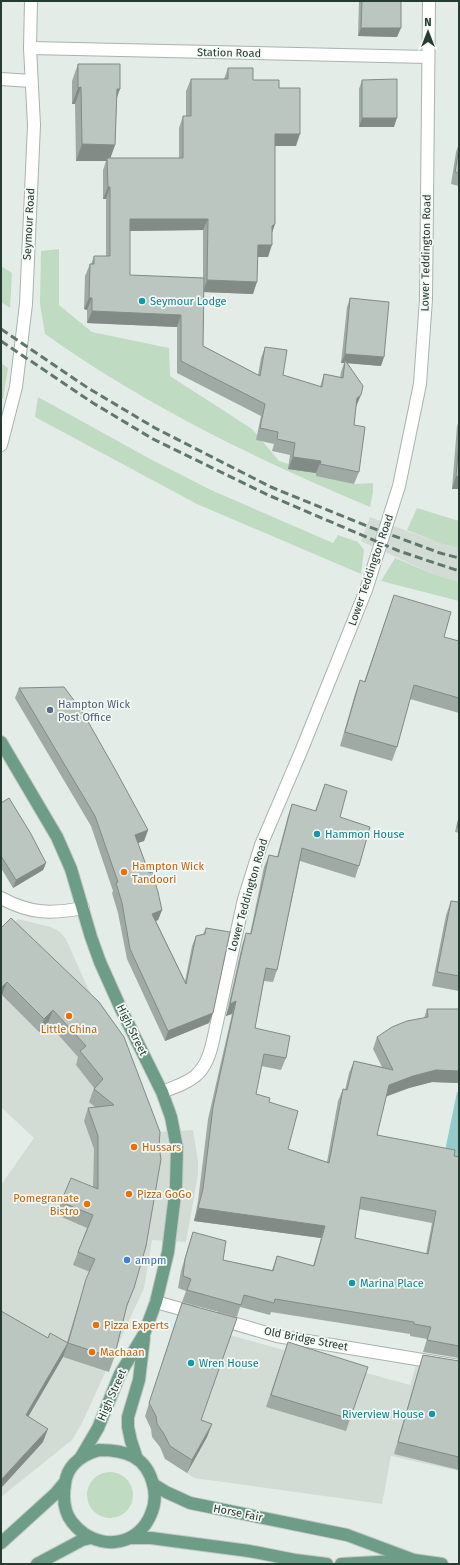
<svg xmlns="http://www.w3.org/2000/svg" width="460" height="1565" font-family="'Fira Sans',sans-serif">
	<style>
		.built { fill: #d2dcd5 }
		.green { fill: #bfdbc1 }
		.water { fill: #92cbc7 }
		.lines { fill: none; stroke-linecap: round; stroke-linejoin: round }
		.minor-casing { stroke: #a7b4ad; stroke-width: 14 }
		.tertiary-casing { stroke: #a7b4ad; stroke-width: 14 }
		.primary-casing { stroke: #c2c8c5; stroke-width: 14 }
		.minor { stroke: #fff; stroke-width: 12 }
		.tertiary { stroke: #fff; stroke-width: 12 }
		.primary { stroke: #6d9d86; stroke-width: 12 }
		.rail { stroke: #60776c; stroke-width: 3; stroke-dasharray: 8 4; stroke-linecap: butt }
		.wall { fill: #a0aaa4; fill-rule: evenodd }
		.shaded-wall { fill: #828b86 }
		.building { fill: #bac6bf; stroke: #828b86; fill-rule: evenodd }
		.culture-dot { fill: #0f9aa8; stroke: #f4f9f5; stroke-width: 1.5 }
		.service-dot { fill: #5c6f8a; stroke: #f4f9f5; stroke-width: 1.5 }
		.food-dot { fill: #e8710a; stroke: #f4f9f5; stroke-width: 1.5 }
		.shop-dot { fill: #3f7fe0; stroke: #f4f9f5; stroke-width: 1.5 }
		.labels { text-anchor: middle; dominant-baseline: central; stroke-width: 3.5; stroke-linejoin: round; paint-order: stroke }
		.street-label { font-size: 11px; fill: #253c31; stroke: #f4f9f5 }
		.culture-label { font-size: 11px; fill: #0d838f; stroke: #f4f9f5; text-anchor: start }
		.service-label { font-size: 11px; fill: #4e5e75; stroke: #f4f9f5; text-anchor: start }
		.food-label { font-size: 11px; fill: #c56008; stroke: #f4f9f5; text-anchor: start }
		.shop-label { font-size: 11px; fill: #366cbe; stroke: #f4f9f5; text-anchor: start }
	</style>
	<rect width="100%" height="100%" fill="#e4ece7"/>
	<!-- built -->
	<g class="built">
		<polygon points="370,517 442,544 459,548 459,582 433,574 361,541"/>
		<polygon points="18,919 51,927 60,932 66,939 86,984 127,1065 158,1132 193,1130 198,1161 198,1174 186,1242 152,1240 144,1288 82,1423 72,1440 1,1497 1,1185 34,1138 1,1107 1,936"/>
		<polygon points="176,1320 410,1385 417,1362 459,1372 459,1471 391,1456 382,1504 194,1478 172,1463 160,1447 151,1429 148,1407"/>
	</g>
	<!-- green -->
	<g class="green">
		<path d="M 59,249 L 59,305 L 92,332 L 169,348 L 170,376 L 252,429 L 279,461 L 354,484 L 373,483 L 373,492 L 370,507 C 256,459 146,406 45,334 L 40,304 L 41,251 Z"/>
		<polygon points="1,266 12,273 10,308 1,302"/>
		<polygon points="1,363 8,368 3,399 1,397"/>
		<polygon points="38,397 152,460 211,490 333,543 338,535 358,542 364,550 361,574 197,504 35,417"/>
		<polygon points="417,508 459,521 459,548 442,544 407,530"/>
		<polygon points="395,558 433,574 459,582 459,601 381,581"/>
		<circle cx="110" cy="1495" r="23"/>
	</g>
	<!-- water -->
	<polygon class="water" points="457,1092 459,1092 459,1158 444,1156"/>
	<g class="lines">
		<!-- minor casing -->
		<g class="minor-casing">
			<g id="minor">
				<polyline points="30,48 428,57"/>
				<polyline points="1,79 31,81"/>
				<polyline points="1,445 16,387 26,304 34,125 30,48 31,1"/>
				<path d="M 1,898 C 30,914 52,914 83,908"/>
				<polyline points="156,1302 195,1313"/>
				<polyline points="219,1319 277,1336 459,1366"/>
			</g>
		</g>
		<!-- tertiary casing -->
		<g class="tertiary-casing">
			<path id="tertiary" d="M 162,1092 C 191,1081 204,1077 212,1045 L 244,899 L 261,845 L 302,749 L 366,590 L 399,486 L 420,384 L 426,299 L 429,1"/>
		</g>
		<!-- primary casing -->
		<g class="primary-casing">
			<g id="primary">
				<polyline points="1,742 57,837 71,869 91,937 100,962 121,1009 162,1092 171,1117 177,1148 176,1186 168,1252 156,1302 144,1334 120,1374 98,1428 81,1457"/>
				<path d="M 99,1450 C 125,1450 146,1456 153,1484 C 156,1495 155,1505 151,1514 C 137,1549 94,1551 72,1522 C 64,1512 63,1497 65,1484 C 67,1465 82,1455 99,1450 Z"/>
				<polyline points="137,1459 131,1441 128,1427 128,1417 139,1380 144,1338"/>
				<polyline points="153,1484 166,1492 190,1503 347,1535 414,1560"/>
				<polyline points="131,1538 151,1538 249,1551 295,1560 327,1564"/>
				<polyline points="1,1543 55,1494 65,1482"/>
				<polyline points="37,1564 82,1540 91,1538"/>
				<polyline points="341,1564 414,1560 442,1564"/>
			</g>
		</g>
		<!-- minor -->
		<use href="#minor" class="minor"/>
		<!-- tertiary -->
		<use href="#tertiary" class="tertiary"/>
		<!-- primary -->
		<use href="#primary" class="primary"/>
		<!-- rail -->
		<g class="rail">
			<polyline points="1,329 88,388 155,428 271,487 367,526 440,553 459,558"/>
			<polyline points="1,341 93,403 153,439 268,495 399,551 459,571"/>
		</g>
	</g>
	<!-- wall -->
	<g class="wall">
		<polygon points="359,1 401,1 397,37 358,36"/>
		<path d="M 78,64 L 117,97 L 115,145 L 110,158 L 179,158 L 179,128 L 183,116 L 186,116 L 186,91 L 191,79 L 224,79 L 228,68 L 253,80 L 279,88 L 296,146 L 275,146 L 275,224 L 272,232 L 268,257 L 258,257 L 253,294 L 204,292 L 203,346 L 258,375 L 261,358 L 265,347 L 283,375 L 320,387 L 324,374 L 340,377 L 341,372 L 344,363 L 341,363 L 347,307 L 350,298 L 381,366 L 347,363 L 356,407 L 354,425 L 359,472 L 354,484 L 316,476 L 316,473 L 288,469 L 290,455 L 272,451 L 274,444 L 256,440 L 261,416 L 177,373 L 177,327 L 87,323 L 87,310 L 84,309 L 85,276 L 90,264 L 91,264 L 94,256 L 106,256 L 106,199 L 103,199 L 103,170 L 106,161 L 76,161 L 75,104 L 72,104 L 72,81 ZM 203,230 L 203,278 L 130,275 L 130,231 Z"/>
		<polygon points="362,80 394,127 359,127 359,89"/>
		<polygon points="459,143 459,186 451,184 456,152"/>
		<polygon points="459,421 459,489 452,489 457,426"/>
		<polygon points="394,595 444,637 459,641 459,713 410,699 397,747 392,761 340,746 355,694 360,680 364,682"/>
		<polygon points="19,688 148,830 144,841 138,843 162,910 158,920 156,921 185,981 192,946 196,936 203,934 206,928 209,1023 165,1041 127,959 118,913 112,893 113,891 91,826 15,698"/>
		<path d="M 325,784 L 340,817 L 359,866 L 355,878 L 300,861 L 277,970 L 273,982 L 264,981 L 255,1028 L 286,1058 L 281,1070 L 261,1066 L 256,1094 L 269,1102 L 288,1149 L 327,1162 L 338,1101 L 343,1089 L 345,1090 L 349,1073 L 354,1061 L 382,1067 L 373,1049 L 377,1037 L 424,1018 L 427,1009 L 459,1009 L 459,1083 L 432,1082 L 409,1088 L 386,1096 L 377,1135 L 459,1157 L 459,1358 L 423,1352 L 427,1339 L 410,1336 L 410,1334 L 271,1312 L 270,1315 L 240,1307 L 237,1317 L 182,1302 L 186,1291 L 178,1288 L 181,1271 L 189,1244 L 193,1232 L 223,1260 L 272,1270 L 277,1256 L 313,1266 L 321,1238 L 194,1221 L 198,1201 L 208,1119 L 232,1014 L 226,1016 L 242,945 L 246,933 L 250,934 L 264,867 L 269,855 L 277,857 L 288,816 L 292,804 L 315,811 ZM 359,1209 L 432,1223 L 426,1254 L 355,1238 Z"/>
		<polygon points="1,803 46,863 43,870 13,888 1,868"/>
		<polygon points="459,815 459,833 455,832"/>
		<polygon points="451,901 459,902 459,991 432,986 446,915"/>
		<polygon points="1,928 124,1037 129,1301 126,1309 114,1358 109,1372 63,1357 28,1417 43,1442 1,1488 1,1311 48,1338 67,1342 82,1293 90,1272 73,1265 87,1228 57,1215 61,1202 93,1187 94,1149 84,1121 88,1108 95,1107 89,1102 94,1088 76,1065 78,1057 48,1023 39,1032 2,995 1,996"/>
		<polygon points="182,1303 201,1420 212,1424 207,1437 187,1473 165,1459 160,1447 152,1437 151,1429 145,1416"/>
		<polygon points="288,1342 350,1419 346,1431 266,1407"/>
		<polygon points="423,1355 459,1361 459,1470 394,1454 419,1367"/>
	</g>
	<!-- shaded-wall -->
	<g class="shaded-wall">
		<polygon points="361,28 401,28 397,37 358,36"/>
		<polygon points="81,87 75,104 72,104 78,88"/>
		<polygon points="117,89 120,89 114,106"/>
		<polygon points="362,118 397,118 394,127 359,127"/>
		<polygon points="275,134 300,134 296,146 271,146"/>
		<polygon points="82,144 115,145 109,162 107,158 106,161 76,161"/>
		<polygon points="108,187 110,187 106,199 103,199"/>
		<polygon points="130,219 208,219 203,230 126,231"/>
		<polygon points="275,224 271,236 272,226"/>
		<polygon points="258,245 272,245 268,257 254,257"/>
		<polygon points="207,280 257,282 253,294 203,292"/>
		<polygon points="89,298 92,298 87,310 84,309"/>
		<polygon points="92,311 181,315 177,327 87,323"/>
		<polygon points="345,354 384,357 381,366 345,363 345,360 344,363 341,363"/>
		<polygon points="361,395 356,407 353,409 357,398"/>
		<polygon points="293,457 321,461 316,473 288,469"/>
		<polygon points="456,476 459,477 459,489 452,489"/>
		<polygon points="148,830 144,841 131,845 135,835"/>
		<polygon points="46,863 43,870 13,888 16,880"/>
		<polygon points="162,910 158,920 149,924 152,914"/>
		<polygon points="7,982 2,995 1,996 1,988"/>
		<polygon points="236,1001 232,1014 226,1016 230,1004"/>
		<polygon points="53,1010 48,1023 39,1032 44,1019"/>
		<polygon points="213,1013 209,1023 165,1041 168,1031"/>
		<polygon points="436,1070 459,1071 459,1083 432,1082 409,1088 385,1097 389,1085 413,1076"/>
		<polygon points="198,1208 325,1226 321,1238 194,1221"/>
		<polygon points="68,1343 63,1357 21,1429 26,1415"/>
		<polygon points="212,1424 207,1437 187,1473 192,1460"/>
		<polygon points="48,1429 43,1442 1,1488 1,1480"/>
	</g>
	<!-- building -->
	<g class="building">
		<polygon points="362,1 401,1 401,28 361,28"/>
		<polygon points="78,64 120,64 120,89 117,89 115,145 82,144 81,87 78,88"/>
		<polygon points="228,68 253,68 253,80 279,80 279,88 300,88 300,134 275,134 275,224 272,226 272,245 258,245 257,282 207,280 208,219 130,219 130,275 204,278 203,346 260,376 265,347 287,350 283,375 322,387 324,374 343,378 345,360 363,386 361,395 357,398 354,425 365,427 359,472 320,464 321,461 293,457 295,443 277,439 278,432 260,428 265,404 181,361 181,315 92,311 92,298 89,298 90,264 94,264 94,256 110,256 110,187 108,187 107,158 183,158 183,116 191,116 191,79 228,79"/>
		<polygon points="397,79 397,118 362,118 362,80"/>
		<polygon points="459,148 459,173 455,172"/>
		<polygon points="350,298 389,302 384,357 345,354"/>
		<polygon points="459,443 459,477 456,476"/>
		<polygon points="394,595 451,612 444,637 459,641 459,698 414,685 397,747 345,732 360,680 365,682"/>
		<polygon points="64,687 82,711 116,771 148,830 135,835 149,873 152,872 158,892 162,910 152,914 186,984 196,936 205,934 206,928 230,932 213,1013 168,1031 130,949 122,903 116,883 118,882 95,816 19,688"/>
		<path d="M 325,784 L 347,791 L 340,817 L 370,827 L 359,866 L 302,848 L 277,970 L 266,968 L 255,1028 L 290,1036 L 286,1058 L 264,1054 L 256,1094 L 270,1098 L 269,1102 L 298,1111 L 288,1149 L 329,1163 L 343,1089 L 347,1090 L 354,1061 L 393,1070 L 377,1037 L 392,1027 L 407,1021 L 428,1017 L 427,1009 L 459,1009 L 459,1071 L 436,1070 L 413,1076 L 389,1085 L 377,1135 L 455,1150 L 454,1156 L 459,1157 L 459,1346 L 427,1340 L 431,1327 L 414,1324 L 414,1322 L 275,1299 L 274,1303 L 244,1295 L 241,1305 L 187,1290 L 191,1279 L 183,1276 L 185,1259 L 193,1232 L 226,1241 L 223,1260 L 273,1271 L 277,1256 L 314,1266 L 325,1226 L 198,1208 L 203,1189 L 213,1107 L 236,1001 L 230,1004 L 246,933 L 251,934 L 269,855 L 278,857 L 292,804 L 316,811 ZM 361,1197 L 436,1211 L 428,1254 L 355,1238 Z"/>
		<polygon points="9,798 31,834 46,863 16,880 1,856 1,803"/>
		<polygon points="459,818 459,828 457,827"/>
		<polygon points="451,901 459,902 459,976 437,972"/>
		<polygon points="11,918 99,1002 124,1037 160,1132 159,1147 161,1159 146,1246 134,1288 127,1305 114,1358 68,1343 26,1415 48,1429 1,1480 1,1311 48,1338 50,1333 68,1343 86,1279 95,1259 78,1252 93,1215 61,1202 71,1178 98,1189 98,1136 88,1108 114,1105 94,1089 103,1079 80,1051 86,1046 53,1010 44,1019 7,982 1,988 1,928"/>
		<polygon points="182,1303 237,1318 201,1420 212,1424 192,1460 170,1446 164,1434 157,1424 156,1416 149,1403"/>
		<polygon points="288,1342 368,1367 350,1419 271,1395"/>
		<polygon points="423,1355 459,1361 459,1457 398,1442"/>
	</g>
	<!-- markers -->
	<g class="culture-dot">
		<circle cx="142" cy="301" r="4"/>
		<circle cx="317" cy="834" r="4"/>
		<circle cx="352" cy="1283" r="4"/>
		<circle cx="191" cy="1363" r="4"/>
		<circle cx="432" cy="1414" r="4"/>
	</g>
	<circle class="service-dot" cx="50" cy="710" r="4"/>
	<g class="food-dot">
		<circle cx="124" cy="872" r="4"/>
		<circle cx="69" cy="1016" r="4"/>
		<circle cx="134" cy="1147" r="4"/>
		<circle cx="129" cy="1194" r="4"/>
		<circle cx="87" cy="1204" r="4"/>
		<circle cx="96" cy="1325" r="4"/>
		<circle cx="92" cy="1352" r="4"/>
	</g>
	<circle class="shop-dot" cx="127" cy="1260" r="4"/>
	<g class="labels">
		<!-- street labels -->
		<g class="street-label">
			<text transform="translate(229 53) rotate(1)">Station Road</text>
			<text transform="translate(29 224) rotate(-87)">Seymour Road</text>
			<text transform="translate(426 253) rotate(-89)">Lower Teddington Road</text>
			<text transform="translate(371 570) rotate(-71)">Lower Teddington Road</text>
			<text transform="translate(248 895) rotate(-74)">Lower Teddington Road</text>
			<text transform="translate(132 1030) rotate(64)">High Street</text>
			<text transform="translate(306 1339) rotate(11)">Old Bridge Street</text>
			<text transform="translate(112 1395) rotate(-66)">High Street</text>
			<text transform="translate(238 1513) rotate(11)">Horse Fair</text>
		</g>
		<!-- culture labels -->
		<g class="culture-label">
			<text x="150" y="301">Seymour Lodge</text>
			<text x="325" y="834">Hammon House</text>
			<text x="360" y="1283">Marina Place</text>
			<text x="199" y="1363">Wren House</text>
			<text x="424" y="1414" text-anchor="end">Riverview House</text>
		</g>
		<!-- service labels -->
		<g class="service-label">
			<text x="58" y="704">Hampton Wick<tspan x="58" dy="13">Post Office</tspan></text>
		</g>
		<!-- food labels -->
		<g class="food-label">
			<text x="132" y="866">Hampton Wick<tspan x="132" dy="13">Tandoori</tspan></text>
			<text x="69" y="1029" text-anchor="middle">Little China</text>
			<text x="142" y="1147">Hussars</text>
			<text x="137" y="1194">Pizza GoGo</text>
			<text x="79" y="1198" text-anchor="end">Pomegranate<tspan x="79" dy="13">Bistro</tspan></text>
			<text x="104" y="1325">Pizza Experts</text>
			<text x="100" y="1352">Machaan</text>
		</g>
		<!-- shop labels -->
		<g class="shop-label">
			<text x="135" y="1260">ampm</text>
		</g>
	</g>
	<!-- border -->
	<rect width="460" height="1565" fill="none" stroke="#253c31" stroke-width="4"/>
	<!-- north arrow -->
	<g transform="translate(428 32)" stroke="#f4f9f5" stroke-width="3" paint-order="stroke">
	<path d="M0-3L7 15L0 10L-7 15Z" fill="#253c31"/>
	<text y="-6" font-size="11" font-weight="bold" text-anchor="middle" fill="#253c31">N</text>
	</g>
</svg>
